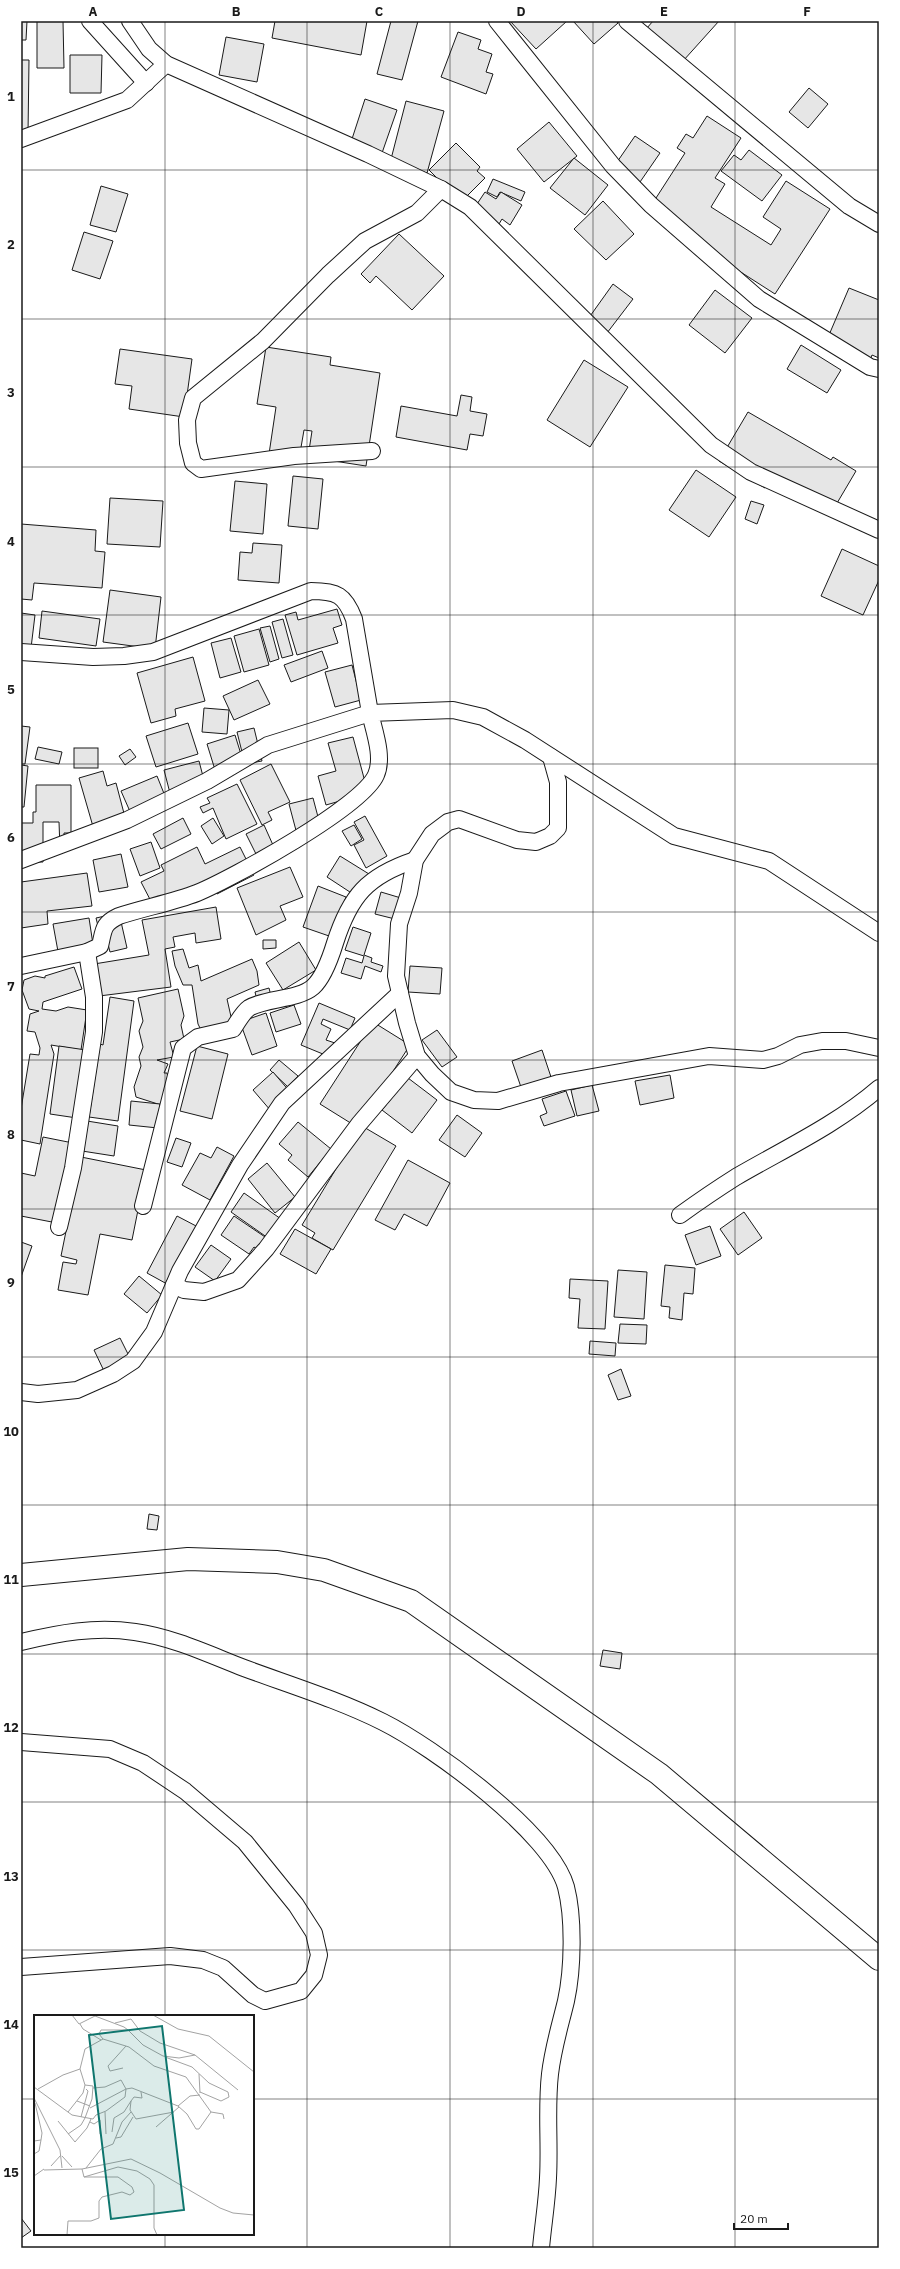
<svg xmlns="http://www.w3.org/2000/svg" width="900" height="2269" font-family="'IBM Plex Sans',sans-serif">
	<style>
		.building { fill: #e6e6e6; stroke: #1a1a1a }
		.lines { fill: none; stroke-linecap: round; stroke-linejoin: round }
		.street-casing { stroke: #1a1a1a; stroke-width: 18 }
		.primary-casing { stroke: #1a1a1a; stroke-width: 24 }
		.street { stroke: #fff; stroke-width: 16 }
		.primary { stroke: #fff; stroke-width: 22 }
		.grid { fill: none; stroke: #1a1a1a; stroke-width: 1; stroke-opacity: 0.55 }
		.inset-road { fill: none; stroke: #a3a3a3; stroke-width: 1 }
		.view { fill: #0f766e; fill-opacity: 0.15; stroke: #0f766e; stroke-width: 2 }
		.inset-edge { fill: none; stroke: #1a1a1a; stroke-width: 2 }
		.neatline { fill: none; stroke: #1a1a1a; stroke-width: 1.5 }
		.grid-label { font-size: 13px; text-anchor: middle; font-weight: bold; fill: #1a1a1a }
	</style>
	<rect width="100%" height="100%" fill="#fff"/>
	<!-- building -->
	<g class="building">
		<polygon points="21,21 27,21 26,40 21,40"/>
		<polygon points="37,21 63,21 64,68 37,68"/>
		<polygon points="275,21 367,21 361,55 272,38"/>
		<polygon points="391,21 418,21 402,80 377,74"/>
		<polygon points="510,21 567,21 536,49"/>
		<polygon points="573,21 616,21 618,23 594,44"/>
		<polygon points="653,21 719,21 683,61 647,28"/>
		<polygon points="458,32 481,40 478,49 492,54 486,72 493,74 486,94 441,77"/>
		<polygon points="226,37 264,44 257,82 219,75"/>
		<polygon points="70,55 102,55 101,93 70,93"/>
		<polygon points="21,60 29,60 28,134 21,134"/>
		<polygon points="809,88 828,104 808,128 789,112"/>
		<polygon points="365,99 397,110 382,153 351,142"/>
		<polygon points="406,101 444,111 427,173 390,163"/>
		<polygon points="707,116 741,138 715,178 725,184 711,207 771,245 781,229 763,217 786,181 830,209 775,294 647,212 685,153 677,148 686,134 693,138"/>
		<polygon points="549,122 577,156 544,182 517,149"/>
		<polygon points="635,136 660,153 640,182 615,165"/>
		<polygon points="456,143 480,167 477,171 485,178 461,202 429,170"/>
		<polygon points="749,150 782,175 762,201 721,171 734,155 741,160"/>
		<polygon points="574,158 608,185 585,215 550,188"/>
		<polygon points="493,179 525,192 521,201 500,192 497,197 487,192"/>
		<polygon points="101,186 128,194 116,232 90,225"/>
		<polygon points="485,192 496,199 501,192 522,205 510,225 502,219 496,229 471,213"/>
		<polygon points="603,201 634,234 606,260 574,229"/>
		<polygon points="84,232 113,241 100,279 72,270"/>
		<polygon points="399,234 444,276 412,310 376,276 370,283 361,274"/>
		<polygon points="613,284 633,299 607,333 588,319"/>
		<polygon points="849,288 879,300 879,358 872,355 870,360 826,342"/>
		<polygon points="715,290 752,318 725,353 689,325"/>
		<polygon points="801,345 841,370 827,393 787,369"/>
		<polygon points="266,347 331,357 330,365 380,373 366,466 308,457 312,431 304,430 299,459 269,454 276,407 257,404"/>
		<polygon points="120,349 192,359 184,417 129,409 132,386 115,384"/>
		<polygon points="584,360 628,387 590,447 547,420"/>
		<polygon points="461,395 472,397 470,411 487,414 483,436 470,434 467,450 396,437 401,406 457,416"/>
		<polygon points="748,412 831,460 833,457 856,471 830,515 770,480 765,488 719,461"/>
		<polygon points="696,470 736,497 709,537 669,510"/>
		<polygon points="293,476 323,479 318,529 288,526"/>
		<polygon points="235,481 267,484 263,534 230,531"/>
		<polygon points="110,498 163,501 160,547 107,544"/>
		<polygon points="751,501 764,505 757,524 745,519"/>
		<polygon points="21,524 96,530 95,551 105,552 102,588 34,583 32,600 21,599"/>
		<polygon points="253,543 282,545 279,583 238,580 240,552 252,553"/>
		<polygon points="842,549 879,566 879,580 863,615 821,596"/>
		<polygon points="110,590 161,597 155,649 103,642"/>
		<polygon points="337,609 342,625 333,628 338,643 297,655 285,615 296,612 298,620"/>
		<polygon points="42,611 100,619 96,646 39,638"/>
		<polygon points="21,613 35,615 31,648 21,647"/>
		<polygon points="283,619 293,655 282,658 272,622"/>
		<polygon points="270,626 279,659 270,662 260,628"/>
		<polygon points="259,629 269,665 244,672 234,636"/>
		<polygon points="231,638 241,672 220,678 211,643"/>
		<polygon points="322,651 328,668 291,682 284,665"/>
		<polygon points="193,657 205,701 175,709 176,716 151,723 137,673"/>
		<polygon points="352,665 361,700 335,707 325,672"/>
		<polygon points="258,680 270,704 234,720 223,696"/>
		<polygon points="204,708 229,710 227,734 202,732"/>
		<polygon points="188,723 198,754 156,767 146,736"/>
		<polygon points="21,726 30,727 25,764 21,764"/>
		<polygon points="254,728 262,761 245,764 237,732"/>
		<polygon points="235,735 244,764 216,773 207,744"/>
		<polygon points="353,737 368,793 326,805 318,776 336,771 328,743"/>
		<polygon points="38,747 62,752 59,764 35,759"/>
		<rect x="74" y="748" width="24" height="20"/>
		<polygon points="130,749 136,757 125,765 119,756"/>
		<polygon points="199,761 206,788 171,797 164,770"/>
		<polygon points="271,764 290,802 268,812 272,820 262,825 240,780"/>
		<polygon points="21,765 28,766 24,807 21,807"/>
		<polygon points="103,771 107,786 116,783 126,821 94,830 79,778"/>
		<polygon points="157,776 167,801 132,816 121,791"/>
		<polygon points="237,784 257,824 226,839 213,808 203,813 200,807 210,803 207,798"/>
		<polygon points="36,785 71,785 71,833 64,833 64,849 60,849 59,822 43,822 43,862 21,862 21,823 33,823 33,812 36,812"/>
		<polygon points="313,798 322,832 298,838 289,804"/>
		<polygon points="365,816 387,856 366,868 354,845 364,840 354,822"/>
		<polygon points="183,818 191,834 161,849 153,834"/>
		<polygon points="213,818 224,836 212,844 201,826"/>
		<polygon points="264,825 277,854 260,862 246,834"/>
		<polygon points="354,825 362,839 351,846 342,831"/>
		<polygon points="151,842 160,868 140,876 130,849"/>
		<polygon points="197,847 205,864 240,847 254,875 217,894 211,881 155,909 141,882 164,871 161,865"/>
		<polygon points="121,854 128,887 99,892 93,860"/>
		<polygon points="340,856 369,874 356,896 327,877"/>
		<polygon points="290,867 303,897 280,906 286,920 256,935 237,888"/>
		<polygon points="87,873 92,906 47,911 48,924 21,928 21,882"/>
		<polygon points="318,886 346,897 332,937 303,927"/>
		<polygon points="381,892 401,898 395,919 375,914"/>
		<polygon points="216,907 221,939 196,943 195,933 173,937 175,947 165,949 171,987 99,996 94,964 149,955 142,920"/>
		<polygon points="119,913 127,948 110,952 107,940 102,942 96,918"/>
		<polygon points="89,918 94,951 59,957 53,924"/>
		<polygon points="353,927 371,933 364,955 372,958 371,962 383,966 381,972 365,966 361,979 341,973 346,958 362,963 364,956 345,950"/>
		<polygon points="263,940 276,940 276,948 263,949"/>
		<polygon points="299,942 316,970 283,990 266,963"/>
		<polygon points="183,949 189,968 198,965 201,981 252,959 257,971 259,985 227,999 232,1021 202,1032 198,1024 192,985 183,985 175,966 172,951"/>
		<polygon points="410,966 442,968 440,994 408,992"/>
		<polygon points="74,967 82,989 43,1002 42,1009 56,1011 68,1007 87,1010 81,1050 51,1045 54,1054 40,1144 21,1140 21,1109 30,1054 39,1055 40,1048 35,1032 27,1031 30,1014 39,1011 29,1009 22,990 24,980 35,976 45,978 45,976"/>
		<polygon points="269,988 272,1000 258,1004 255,992"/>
		<polygon points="178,989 184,1016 181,1025 184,1039 170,1042 174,1057 157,1060 168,1064 164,1073 167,1073 170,1088 164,1106 136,1097 134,1087 141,1066 139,1057 143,1047 139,1031 143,1021 138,998"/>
		<polygon points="110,997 134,1001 118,1121 89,1117 100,1044 103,1045"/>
		<polygon points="319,1003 355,1018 350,1030 323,1019 321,1024 331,1029 326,1040 341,1045 335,1059 301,1045"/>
		<polygon points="294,1005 301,1024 276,1032 270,1013"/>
		<polygon points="266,1013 277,1046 252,1055 240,1022"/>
		<polygon points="373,1022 410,1045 357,1127 320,1104"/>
		<polygon points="437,1030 457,1057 442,1067 422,1040"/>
		<polygon points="59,1046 86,1050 77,1118 50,1114"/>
		<polygon points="197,1046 228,1054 212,1119 180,1111"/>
		<polygon points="542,1050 553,1083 523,1093 512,1061"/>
		<polygon points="279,1060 298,1076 288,1087 270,1070"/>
		<polygon points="273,1072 291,1093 271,1111 253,1090"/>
		<polygon points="670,1075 674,1098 640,1105 635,1081"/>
		<polygon points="408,1078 437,1100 412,1133 382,1110"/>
		<polygon points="592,1085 599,1111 577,1116 571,1090"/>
		<polygon points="566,1091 575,1116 544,1126 540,1116 547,1113 542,1099"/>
		<polygon points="131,1101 160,1104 158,1128 129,1125"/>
		<polygon points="457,1115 482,1133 465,1157 439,1140"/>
		<polygon points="87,1121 118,1126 114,1156 82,1151"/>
		<polygon points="298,1122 331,1149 308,1177 288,1160 292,1155 279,1144"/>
		<polygon points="362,1126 396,1146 333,1250 312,1238 315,1233 302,1225"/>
		<polygon points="43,1137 73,1143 57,1223 21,1216 21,1173 35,1176"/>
		<polygon points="176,1138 191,1143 182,1167 167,1162"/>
		<polygon points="217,1147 234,1156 210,1200 182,1185 200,1153 211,1158"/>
		<polygon points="81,1157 146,1170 132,1240 100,1234 88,1295 58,1290 63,1262 76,1264 77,1260 61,1256"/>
		<polygon points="408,1160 450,1183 427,1226 404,1214 395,1230 375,1220"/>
		<polygon points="267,1163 295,1197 275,1213 248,1179"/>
		<polygon points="244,1193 281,1219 268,1238 231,1212"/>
		<polygon points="744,1212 762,1238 738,1255 720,1229"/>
		<polygon points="177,1216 198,1227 167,1284 147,1273"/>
		<polygon points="234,1216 268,1239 260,1251 254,1247 249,1254 221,1235"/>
		<polygon points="710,1226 721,1256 696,1265 685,1235"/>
		<polygon points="295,1229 331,1249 316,1274 280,1254"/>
		<polygon points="21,1242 32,1246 21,1277"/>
		<polygon points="211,1245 231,1259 215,1281 195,1267"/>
		<polygon points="665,1265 695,1268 693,1294 684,1293 682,1320 669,1318 670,1307 661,1306"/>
		<polygon points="618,1270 647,1272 644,1319 614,1317"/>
		<polygon points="139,1276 162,1295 147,1313 124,1294"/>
		<polygon points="570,1279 608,1281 605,1329 578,1328 580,1299 569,1298"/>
		<polygon points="620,1324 647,1325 646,1344 618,1343"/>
		<polygon points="120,1338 130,1358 104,1371 94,1350"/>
		<polygon points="590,1341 616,1343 615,1356 589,1354"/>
		<polygon points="621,1369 631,1396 618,1400 608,1375"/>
		<polygon points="149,1514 159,1516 157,1530 147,1529"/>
		<polygon points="603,1650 622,1653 620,1669 600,1666"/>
		<polygon points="21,2218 31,2231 21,2238"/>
	</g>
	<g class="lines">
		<!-- street casing -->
		<g class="street-casing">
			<g id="street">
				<polyline points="90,21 146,83"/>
				<polyline points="130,21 149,49 166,64 368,154 441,189 470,207 711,445 751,472 879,530"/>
				<polyline points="497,21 613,166 651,205 759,299 870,367 879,369"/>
				<polyline points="627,21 849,206 879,224"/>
				<polyline points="21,139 127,100 166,64"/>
				<polyline points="372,451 294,456 201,469 193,463 188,443 187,420 193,398 263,341 328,275 365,241 417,213 441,189"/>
				<path d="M 21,652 L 93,657 L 124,656 L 153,652 L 311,591 C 337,591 345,595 354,619 L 370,713 L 268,745 L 207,781 L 127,820 L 21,860"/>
				<polyline points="551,757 558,782 558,828 550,836 536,842 517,840 459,819 448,822 432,834 415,860 409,893 399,924 396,976 407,1023 417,1056 432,1074 451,1092 474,1100 498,1101 559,1083 709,1056 763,1060 778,1056 800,1045 822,1041 846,1041 879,1048"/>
				<path d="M 21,966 L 87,952 L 100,946 C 104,930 102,924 119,916 C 143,908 174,902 197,893 C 233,878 362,807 376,775 C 384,757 374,731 370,713 L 453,710 L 483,717 L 525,740 L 674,836 L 769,861 L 879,933"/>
				<path d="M 143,1206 L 183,1048 L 198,1037 L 233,1029 C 237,1023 243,1012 249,1008 C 265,998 298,1000 313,987 C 323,978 331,956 335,943 C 350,896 367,876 415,860"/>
				<path d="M 680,1215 C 698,1202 717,1189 736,1177 C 784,1149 836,1125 879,1088"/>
				<polyline points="59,1227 73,1168 94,1032 94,997 87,952"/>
				<polyline points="174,1285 184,1290 204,1292 238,1280 266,1249 359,1124 417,1056"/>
				<polyline points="21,1392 38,1394 77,1390 113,1374 133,1361 154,1332 180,1271 240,1165 282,1103 400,993"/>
				<path d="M 21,1642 C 59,1633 95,1626 135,1632 C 172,1637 208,1654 244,1668 C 290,1685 339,1700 383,1722 C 433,1747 551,1833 566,1887 C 574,1918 573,1969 566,2001 C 560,2026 553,2048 550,2074 C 546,2109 550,2143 548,2178 C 547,2202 543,2225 541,2248"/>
				<polyline points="21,1742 110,1749 143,1763 185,1791 245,1842 296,1905 314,1933 319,1955 314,1975 301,1991 265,2001 253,1995 223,1968 203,1960 170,1956 21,1967"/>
			</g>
		</g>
		<!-- primary casing -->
		<g class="primary-casing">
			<polyline id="primary" points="21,1575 188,1559 277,1562 324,1570 411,1601 659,1774 879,1959"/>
		</g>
		<!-- street -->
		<use href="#street" class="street"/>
		<!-- primary -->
		<use href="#primary" class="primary"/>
	</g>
	<!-- grid -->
	<path class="grid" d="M 165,21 L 165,2016M 307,21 L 307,2248M 450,21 L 450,2248M 593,21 L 593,2248M 735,21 L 735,2248M 21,170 L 879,170M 21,319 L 879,319M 21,467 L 879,467M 21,615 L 879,615M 21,764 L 879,764M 21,912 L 879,912M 21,1060 L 879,1060M 21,1209 L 879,1209M 21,1357 L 879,1357M 21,1505 L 879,1505M 21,1654 L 879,1654M 21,1802 L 879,1802M 21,1950 L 879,1950M 21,2099 L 35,2099M 253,2099 L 879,2099M 165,2234 L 165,2248"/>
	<!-- overview -->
	<g transform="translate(34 2015)">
		<rect width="220" height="220" fill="#fff"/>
		<path class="inset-road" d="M 38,0 L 45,9 L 61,1 L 90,12 L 94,15 L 67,15 L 65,19 L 69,24 L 95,32 L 120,51 L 152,62 L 177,97M 119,0 L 144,14 L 175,21 L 220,57M 81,8 L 97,4 L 106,16 L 126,28 L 161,40 L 145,43 L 129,41 L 109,30 L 94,15M 46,9 L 49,14 L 67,25M 161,40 L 204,75M 131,42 L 158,52 L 175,68 L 194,77 L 195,82 L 187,86 L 166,77M 89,53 L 76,56 L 74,51 L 92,31M 46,54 L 51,34 L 69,24M 165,59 L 166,78M 0,72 L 38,100 L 59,104 L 62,100 L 72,96 L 91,82 L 92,74 L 98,73 L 144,91 L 153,99 L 162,114 L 165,114 L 177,97M 4,74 L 29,60 L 46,54 L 51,70M 107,77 L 108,83 L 100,82 L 97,86 L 96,95 L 102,104 L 140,97M 0,83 L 26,135 L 28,153M 43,86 L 56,91M 144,91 L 156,81 L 166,80M 56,93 L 92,74 L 87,65 L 71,72 L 59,73M 71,97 L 72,119M 177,97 L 189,99 L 190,104M 47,102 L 54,76 L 52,74M 24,106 L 41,127 L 53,113 L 57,104M 56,107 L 60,109 L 66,105 L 66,119M 122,112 L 145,92M 78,117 L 80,103 L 90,97 L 97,86M 34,119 L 47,110 L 51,103 L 58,84 L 59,71 L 51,70 L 49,78 L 34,97M 82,123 L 87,122 L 99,102M 0,126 L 7,125 L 8,118 L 1,88M 0,139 L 5,136 L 7,125M 28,141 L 38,152M 17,151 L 27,140M 52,153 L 67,134 L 79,129 L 88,107 L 97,97M 48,154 L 50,162 L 84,152 L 103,156 L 116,164 L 120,170 L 120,213 L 123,220M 10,155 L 48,154 L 97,144 L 126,158 L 186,193 L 199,198 L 220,200M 0,161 L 10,154M 33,220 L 34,206 L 57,206 L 65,203 L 65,186 L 68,182 L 88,177 L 96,180 L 100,177 L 98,172 L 84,162 L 50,162"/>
		<path class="view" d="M 128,11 L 150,195 L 77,204 L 55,20 Z"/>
		<rect width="220" height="220" class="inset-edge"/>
	</g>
	<!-- border -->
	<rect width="900" height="2269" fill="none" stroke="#ffffff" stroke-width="44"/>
	<!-- scale -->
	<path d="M734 2223v6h54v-6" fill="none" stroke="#1a1a1a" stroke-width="2"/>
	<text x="740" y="2223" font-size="12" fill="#1a1a1a" stroke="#ffffff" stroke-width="3" paint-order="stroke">20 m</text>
	<rect x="22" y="22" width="856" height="2225" class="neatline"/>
	<g class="grid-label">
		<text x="93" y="16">A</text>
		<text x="236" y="16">B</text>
		<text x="379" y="16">C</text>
		<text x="521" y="16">D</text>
		<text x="664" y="16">E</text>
		<text x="807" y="16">F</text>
		<text x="11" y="101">1</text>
		<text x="11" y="249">2</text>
		<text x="11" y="397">3</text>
		<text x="11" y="546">4</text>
		<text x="11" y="694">5</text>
		<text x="11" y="842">6</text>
		<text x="11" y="991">7</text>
		<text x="11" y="1139">8</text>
		<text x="11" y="1287">9</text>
		<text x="11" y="1436">10</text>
		<text x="11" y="1584">11</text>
		<text x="11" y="1732">12</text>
		<text x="11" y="1881">13</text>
		<text x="11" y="2029">14</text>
		<text x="11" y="2177">15</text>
	</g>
</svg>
